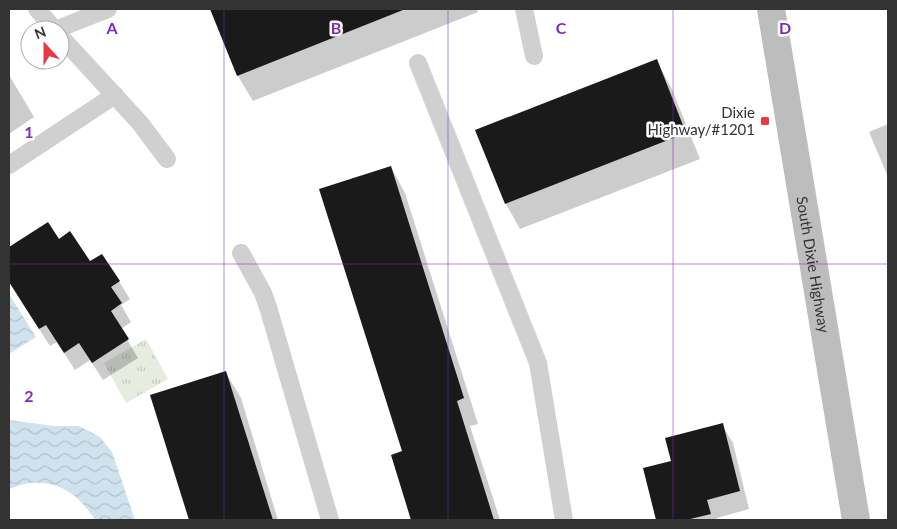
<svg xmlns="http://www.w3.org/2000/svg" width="897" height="529" font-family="Lato,sans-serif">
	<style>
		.grass { fill: url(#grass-tufts) }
		.water { fill: url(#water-waves) }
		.shadow { fill: #0003 }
		.building { fill: #1a1a1a }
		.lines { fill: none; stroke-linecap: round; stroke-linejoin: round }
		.lane { stroke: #d0d0d0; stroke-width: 18 }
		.secondary { stroke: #bdbdbd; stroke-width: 28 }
		.grid { fill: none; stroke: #7b2cbf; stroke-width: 1; stroke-opacity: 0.55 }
		.poi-dot { fill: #e63946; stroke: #fff; stroke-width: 2 }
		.labels { text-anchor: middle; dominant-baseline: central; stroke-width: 5; stroke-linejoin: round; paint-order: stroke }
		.poi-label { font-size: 15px; fill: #333; stroke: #fff; text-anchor: end }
		.street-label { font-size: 15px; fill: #333; stroke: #fff }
		.grid-label { font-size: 16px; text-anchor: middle; font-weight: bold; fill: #7b2cbf; stroke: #fff; stroke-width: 5; stroke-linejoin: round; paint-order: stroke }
	</style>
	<defs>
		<pattern id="grass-tufts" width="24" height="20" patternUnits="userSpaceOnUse" patternTransform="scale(1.25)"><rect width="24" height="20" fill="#e6ecdf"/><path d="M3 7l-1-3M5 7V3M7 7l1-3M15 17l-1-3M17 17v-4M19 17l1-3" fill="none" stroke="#c6cbc0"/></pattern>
		<pattern id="water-waves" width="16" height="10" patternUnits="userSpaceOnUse" patternTransform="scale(1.25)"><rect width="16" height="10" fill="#cfe2ee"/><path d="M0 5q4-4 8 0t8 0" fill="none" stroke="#b2c2cd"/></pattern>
	</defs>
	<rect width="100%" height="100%" fill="#fff"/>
	<!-- grass -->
	<polygon class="grass" points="146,339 168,379 126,403 104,363"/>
	<!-- water -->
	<g class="water">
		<polygon points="9,294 36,337 9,354"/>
		<path d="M 9,420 L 54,426 L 79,426 L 100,437 L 112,452 L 135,520 L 95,520 C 81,497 60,480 31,483 C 24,483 16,487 9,489 Z"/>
	</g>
	<!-- shadow -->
	<g class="shadow">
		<polygon points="212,9 476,9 478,12 253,101 238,76"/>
		<polygon points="656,61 671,87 700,159 520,229 506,204 477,131"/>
		<polygon points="9,75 34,117 9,134"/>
		<polygon points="888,124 888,177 869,132"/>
		<polygon points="391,167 405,193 478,424 470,426 500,520 412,520 392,455 403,452"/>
		<polygon points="47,224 58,241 89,263 105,259 130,299 121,305 131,322 121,329 138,358 103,380 90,360 75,370 57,342 50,346 21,301 16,280 9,268 9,249"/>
		<polygon points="226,373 241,398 278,520 191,520 152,396"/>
		<polygon points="722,425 733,443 749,509 717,518 717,520 658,520 645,469 672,462"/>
	</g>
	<!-- building -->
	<g class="building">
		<polygon points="210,9 403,9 403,10 237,76"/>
		<polygon points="657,59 686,133 505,204 475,130"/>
		<polygon points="391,166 464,398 457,401 494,520 411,520 391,455 402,451 319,189"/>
		<polygon points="48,222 59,239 70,231 90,261 102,254 120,281 111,287 122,303 111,311 129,339 92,363 79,343 64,353 46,325 39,329 9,282 9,247"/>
		<polygon points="226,371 273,520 189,520 150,395"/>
		<polygon points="723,423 740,491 707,500 711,514 686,520 656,520 643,468 671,461 665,438"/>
	</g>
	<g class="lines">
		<!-- lane -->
		<g class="lane">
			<polyline points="37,9 55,30"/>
			<polyline points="524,9 534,56"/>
			<polyline points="55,30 108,9"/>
			<polyline points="60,36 140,123 167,159"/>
			<polyline points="418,63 538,363 564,520"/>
			<polyline points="9,165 115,95"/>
			<polyline points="241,253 263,293 268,307 330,520"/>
		</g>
		<!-- secondary -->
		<path class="secondary" id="s1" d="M 771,9 L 856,520"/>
	</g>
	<!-- grid -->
	<path class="grid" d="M 224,9 L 224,520M 448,9 L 448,520M 673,9 L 673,520M 9,264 L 888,264"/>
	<!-- markers -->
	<rect class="poi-dot" x="760" y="116" width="10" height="10" rx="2.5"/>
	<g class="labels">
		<!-- poi labels -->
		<g class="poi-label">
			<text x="755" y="112">Dixie<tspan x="755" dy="17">Highway/#1201</tspan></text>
		</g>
		<!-- street labels -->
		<g class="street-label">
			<text stroke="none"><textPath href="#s1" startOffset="259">South Dixie Highway</textPath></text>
		</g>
	</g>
	<g class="grid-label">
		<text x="112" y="34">A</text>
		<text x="336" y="34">B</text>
		<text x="561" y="34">C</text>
		<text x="785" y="34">D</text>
		<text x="29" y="138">1</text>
		<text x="29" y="402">2</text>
	</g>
	<!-- border -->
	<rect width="897" height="529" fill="none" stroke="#333333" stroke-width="20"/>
	<!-- north arrow -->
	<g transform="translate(45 45) rotate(339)"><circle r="24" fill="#ffffff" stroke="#adadad"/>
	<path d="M0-4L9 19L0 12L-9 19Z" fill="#e63946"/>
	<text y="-8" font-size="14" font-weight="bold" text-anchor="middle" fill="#333333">N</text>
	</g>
</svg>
